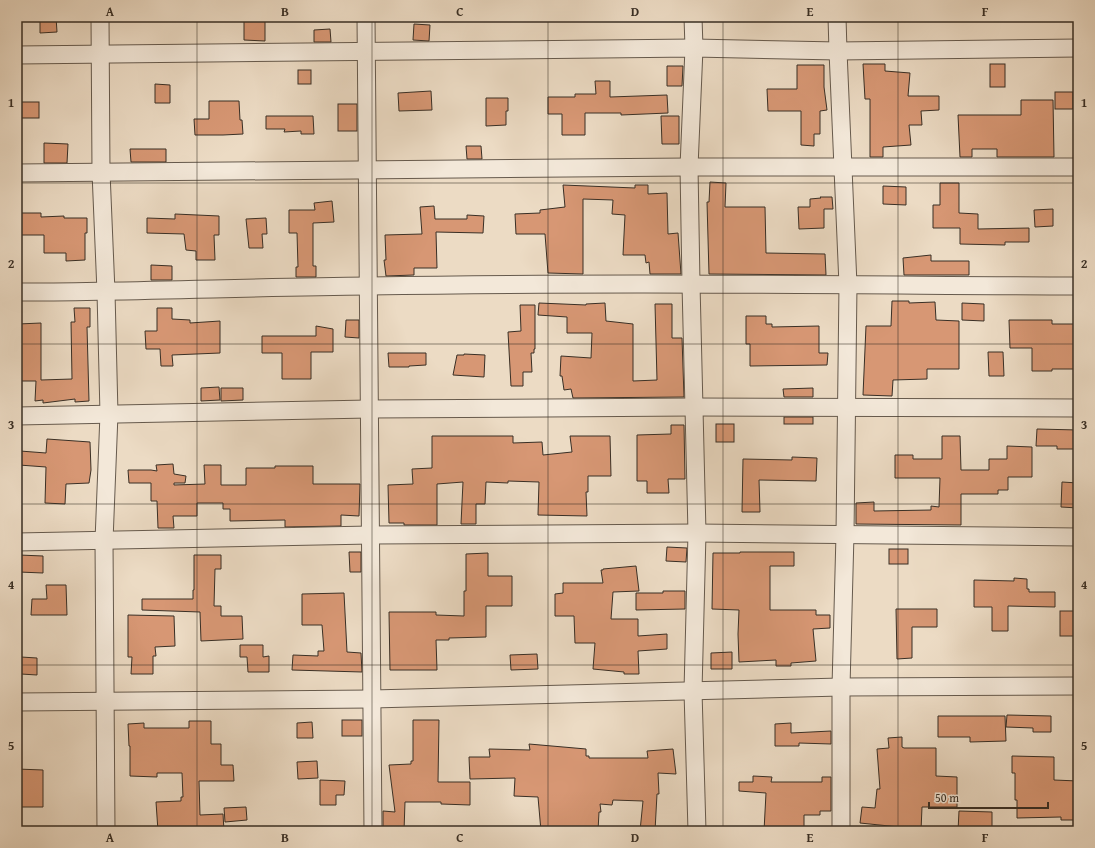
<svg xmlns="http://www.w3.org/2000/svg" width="1095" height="848" font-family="'Gentium Book Plus',serif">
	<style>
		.building { fill: #d79774; stroke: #392f25 }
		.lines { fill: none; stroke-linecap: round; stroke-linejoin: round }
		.minor-casing { stroke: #665a4d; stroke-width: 19 }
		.minor { stroke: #f3e8d9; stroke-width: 17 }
		.grid { fill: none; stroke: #392f25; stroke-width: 1; stroke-opacity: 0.55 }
		.neatline { fill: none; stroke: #392f25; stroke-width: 1.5 }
		.grid-label { font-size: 13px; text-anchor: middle; font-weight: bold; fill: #392f25 }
	</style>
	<rect width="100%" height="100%" fill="#ecdbc4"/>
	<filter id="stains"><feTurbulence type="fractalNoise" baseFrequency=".005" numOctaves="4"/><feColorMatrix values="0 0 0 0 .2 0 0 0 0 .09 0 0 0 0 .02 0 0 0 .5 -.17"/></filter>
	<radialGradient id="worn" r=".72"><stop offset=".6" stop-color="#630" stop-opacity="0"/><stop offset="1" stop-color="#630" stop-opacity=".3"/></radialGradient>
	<!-- building -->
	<g class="building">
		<polygon points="40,17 56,17 57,32 40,33"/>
		<polygon points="244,17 265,17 265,41 244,40"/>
		<polygon points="414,24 430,25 429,41 413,40"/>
		<polygon points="330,29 331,42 314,42 314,30"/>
		<polygon points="863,64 885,64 885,71 910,73 908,96 939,96 939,110 921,111 922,125 909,125 911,145 883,147 883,157 870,157 870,99 865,99"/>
		<rect x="990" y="64" width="15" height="23"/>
		<polygon points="797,65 824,65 824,87 827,110 820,111 820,134 814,134 814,146 801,145 801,111 768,111 767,89 797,89"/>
		<polygon points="667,66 683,66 682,86 667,86"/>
		<rect x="298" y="70" width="13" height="14"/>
		<polygon points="595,81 610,81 610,97 667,95 668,113 621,115 621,113 585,113 585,135 562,135 562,114 548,114 548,97 575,97 575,94 596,94"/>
		<polygon points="155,84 170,85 170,103 155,103"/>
		<polygon points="431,91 432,110 399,111 398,93"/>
		<rect x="1055" y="92" width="18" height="17"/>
		<polygon points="486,98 508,98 508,111 506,111 506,125 486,126"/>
		<polygon points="1021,100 1053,100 1054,157 997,157 997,149 972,149 972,157 960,157 958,115 1021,115"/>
		<polygon points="209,101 239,101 240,120 242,120 243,134 223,135 195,135 194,119 209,119"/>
		<rect x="17" y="102" width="22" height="16"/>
		<rect x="338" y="104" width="19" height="27"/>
		<polygon points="266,116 313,116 314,134 301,134 301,131 284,132 285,129 266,129"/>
		<polygon points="661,116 679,116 679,144 662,144"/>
		<polygon points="44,143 68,144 67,163 44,163"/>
		<polygon points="466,146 481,146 482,159 467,159"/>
		<polygon points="130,149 166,149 166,162 131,162"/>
		<polygon points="710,182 726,183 725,207 765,207 766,253 825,254 826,275 709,274 707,202 709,202"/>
		<polygon points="940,183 959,183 959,213 978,214 978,229 1029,228 1029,242 1005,242 1005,245 960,244 960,228 933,228 933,205 940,205"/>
		<polygon points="563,185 635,188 635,185 648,185 648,194 667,193 668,234 678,233 681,274 650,274 649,262 646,263 645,255 623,255 625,215 612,214 613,200 583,199 583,274 548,273 545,234 516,234 515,214 540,213 540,210 565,207"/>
		<polygon points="883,186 906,187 906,205 883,204"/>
		<polygon points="820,197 832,197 833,209 824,209 824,228 799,229 798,207 810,207 810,199 821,198"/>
		<polygon points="332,201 334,222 313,223 313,266 316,266 316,277 296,277 296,267 298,267 297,233 289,233 289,210 315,210 314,203"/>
		<polygon points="434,206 435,219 467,219 467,215 484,216 483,233 436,232 437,268 414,268 414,275 386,276 384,260 386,260 385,235 422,234 420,207"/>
		<polygon points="1053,209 1053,226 1035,227 1034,210"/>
		<polygon points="17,213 41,213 41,217 64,216 64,218 87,218 87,233 85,233 85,260 66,261 66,253 44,253 44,235 17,235"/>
		<polygon points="175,214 219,216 219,235 214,235 215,260 196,260 196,251 186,250 184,234 147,233 147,218 175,219"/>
		<polygon points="266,218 267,234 262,234 263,248 249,248 246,219"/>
		<polygon points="931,255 931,261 969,261 969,275 904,275 903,258"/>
		<polygon points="151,265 172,266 172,280 151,280"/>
		<polygon points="892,301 909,301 909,303 935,302 936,320 959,321 959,369 927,369 927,379 893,380 892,396 863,395 866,326 891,326"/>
		<polygon points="539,303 586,305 586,304 605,303 606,321 633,324 633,381 657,380 655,304 672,304 672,338 682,338 684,397 573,398 571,389 564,390 562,376 560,376 561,356 591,358 592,333 567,333 567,317 538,315"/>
		<polygon points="962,303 984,304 984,321 962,320"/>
		<polygon points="520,305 535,305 535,349 534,349 534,353 531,353 532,372 523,372 523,386 511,386 508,332 521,331"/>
		<polygon points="74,308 90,308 90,327 87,327 89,401 75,402 75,399 43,403 43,400 35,401 36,381 20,381 20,374 17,374 18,324 41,323 41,380 72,379 71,322 75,322"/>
		<polygon points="157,308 172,308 172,319 190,320 190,323 220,321 220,353 172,355 173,366 161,366 160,349 146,349 145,331 157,331"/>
		<polygon points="746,316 766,316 766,324 772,324 772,327 819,326 819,353 828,353 827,365 750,366 750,344 746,344"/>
		<polygon points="346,320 359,320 359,338 345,337"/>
		<polygon points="1009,320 1052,320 1052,324 1075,324 1075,351 1078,351 1078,369 1052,369 1052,371 1032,371 1032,348 1010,348"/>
		<polygon points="316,326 333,329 333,352 311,352 311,379 282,379 282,353 262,353 262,336 316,336"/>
		<polygon points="988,352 1003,352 1004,376 989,376"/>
		<polygon points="388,353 426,353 426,365 409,366 409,367 389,367"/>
		<polygon points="464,354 485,355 484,377 453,375 457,355 464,355"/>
		<polygon points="219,387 220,400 201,401 201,388"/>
		<polygon points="221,388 243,388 243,400 221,401"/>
		<polygon points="813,388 813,397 784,397 783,389"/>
		<rect x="784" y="417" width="29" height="7"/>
		<rect x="716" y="424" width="18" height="18"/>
		<polygon points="671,425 684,425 685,479 668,479 669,493 647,493 647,481 637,481 637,435 671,434"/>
		<polygon points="1037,429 1078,430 1078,449 1057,449 1057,446 1036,446"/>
		<polygon points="432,436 513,436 513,443 542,442 543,455 572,452 570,436 610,436 611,476 588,476 588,492 586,492 587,516 538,515 539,482 508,481 508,483 486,482 485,504 476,504 476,524 461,524 463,482 437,484 437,525 404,525 404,523 389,523 388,485 413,484 412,469 432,468"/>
		<polygon points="942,436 960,436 961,470 989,470 989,459 1007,459 1007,446 1032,447 1032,477 1008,477 1008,490 998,490 998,494 961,494 961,525 856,524 856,503 874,502 874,511 931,510 931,506 939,507 940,478 895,478 895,455 913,455 913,459 942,459"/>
		<polygon points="47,439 90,442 91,470 89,483 66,484 65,504 45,503 46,467 19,465 20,451 46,453"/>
		<polygon points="792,457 817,458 816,481 759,480 760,512 742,512 743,459 792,460"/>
		<polygon points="173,464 174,474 186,476 185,483 174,483 174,485 205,484 204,465 221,465 221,485 246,485 246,468 275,468 275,466 313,466 313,484 360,484 359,516 341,515 341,526 285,527 285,520 230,521 230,509 223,509 223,503 197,503 197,516 173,516 174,528 158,528 157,501 151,501 151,483 129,483 128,470 151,470 157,471 156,465"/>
		<polygon points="1062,482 1078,483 1078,508 1061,507"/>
		<polygon points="667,547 687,548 686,562 666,561"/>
		<rect x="889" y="549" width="19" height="15"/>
		<polygon points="349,552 361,552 361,572 350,572"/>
		<polygon points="740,552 794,552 794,566 770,566 770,610 816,610 816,615 830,615 830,628 813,629 816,661 791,663 791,666 776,666 776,660 739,662 738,634 739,610 712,609 713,553 740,553"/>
		<polygon points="488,553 488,576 512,576 512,606 486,606 486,637 449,638 449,640 436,640 437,670 390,670 389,612 436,612 436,615 464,616 464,591 466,591 466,554"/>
		<polygon points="19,555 43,556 43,573 19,572"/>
		<polygon points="194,555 221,555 221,569 215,569 214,606 221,606 221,616 242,616 243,639 201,641 200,612 142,610 142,599 193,599 193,590 194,590"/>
		<polygon points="636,566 639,591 613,592 611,619 638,619 638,636 667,634 667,649 638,651 639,674 624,674 624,672 593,669 595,643 575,643 574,616 555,616 555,594 563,593 563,583 603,583 601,570 603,570 603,569"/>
		<polygon points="1014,578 1027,579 1027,589 1029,589 1029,592 1055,592 1055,607 1008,606 1008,631 992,631 992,607 974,607 974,580 1014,581"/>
		<polygon points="46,585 66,585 67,615 31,615 32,599 47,599"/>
		<polygon points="663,591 685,591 685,609 636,610 636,593 663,593"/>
		<polygon points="344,593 347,652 361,653 362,672 292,670 293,655 318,656 318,651 324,651 322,625 302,625 302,594"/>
		<polygon points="896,609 937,609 937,627 912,627 912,658 897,659"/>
		<rect x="1060" y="611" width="18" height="25"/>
		<polygon points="128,615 174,616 175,646 155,647 156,656 153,656 153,674 131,674 132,657 128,657"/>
		<polygon points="240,645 263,645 263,657 269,656 269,672 248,672 247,657 240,657"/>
		<polygon points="732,652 732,669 711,669 711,653"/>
		<polygon points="537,654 538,669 511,670 510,655"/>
		<polygon points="21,657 37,658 37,675 21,674"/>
		<polygon points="1007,715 1051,716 1051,732 1033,732 1033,728 1006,727"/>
		<polygon points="938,716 1005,716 1006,741 970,742 970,737 938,737"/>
		<rect x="342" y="720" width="20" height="16"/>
		<polygon points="413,720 439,720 438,782 470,782 470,805 441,804 441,802 405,802 404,831 383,831 383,811 395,812 389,765 411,764 411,761 413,761"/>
		<polygon points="189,721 211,721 211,744 221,744 221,765 233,765 234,781 199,781 200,815 223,814 224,831 190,831 190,830 158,831 156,802 181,801 181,797 183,797 182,773 157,773 157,777 130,776 130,746 129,746 128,724 144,723 144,728 189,728"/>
		<polygon points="312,722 313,738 297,738 297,723"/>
		<polygon points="791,723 791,733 831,731 831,744 799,743 799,746 775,746 775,724"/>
		<polygon points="902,737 902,747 904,748 936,748 936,776 957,777 957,807 922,807 921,831 898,831 899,827 860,823 862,807 875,808 877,789 880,789 877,749 889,748 888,738"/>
		<polygon points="529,744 586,749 586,756 589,756 589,758 648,758 647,751 673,749 676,774 658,773 659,794 657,794 655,831 640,831 643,801 613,800 612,805 600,804 601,812 599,812 598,831 541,831 538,797 514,796 515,778 470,779 469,757 490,757 489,749 530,750"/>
		<polygon points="1012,756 1054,757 1054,780 1078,781 1078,820 1061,820 1061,817 1017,818 1017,800 1015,800 1015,773 1012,773"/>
		<polygon points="317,761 318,778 298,779 297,762"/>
		<polygon points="17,769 43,770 43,807 17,807"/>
		<polygon points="753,776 772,777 771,782 822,782 822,777 831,777 831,811 820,811 820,815 804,815 804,831 764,831 766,793 739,791 739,782 753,782"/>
		<polygon points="320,780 345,781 344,795 336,795 336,805 320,805"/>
		<polygon points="246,807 247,820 225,822 224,808"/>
		<polygon points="959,811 992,812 992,831 958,831"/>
	</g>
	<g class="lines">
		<!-- minor casing -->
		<g class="minor-casing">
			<g id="minor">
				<polyline points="100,17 101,172 106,292 109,414 104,541 106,831"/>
				<polyline points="366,17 373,831"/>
				<polyline points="693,17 694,48 689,167 691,284 697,533 693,691 697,831"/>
				<polyline points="837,17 838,51 848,285 845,534 841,687 841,831"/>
				<polyline points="17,55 694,48 838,51 1078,48"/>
				<polyline points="17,173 689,167 1078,167"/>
				<path d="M 17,292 C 134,292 252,287 369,286 C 605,282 842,285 1078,286"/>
				<polyline points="17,416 369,409 694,407 1078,408"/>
				<polyline points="17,542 371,535 697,533 1078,537"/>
				<polyline points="17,702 372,699 841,687 1078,686"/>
			</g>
		</g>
		<!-- minor -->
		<use href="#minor" class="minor"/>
	</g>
	<!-- grid -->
	<path class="grid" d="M 197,17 L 197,831M 372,17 L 372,831M 548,17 L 548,831M 723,17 L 723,831M 898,17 L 898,831M 17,183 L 1078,183M 17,344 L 1078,344M 17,504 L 1078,504M 17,665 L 1078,665"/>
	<!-- margin -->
	<rect width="1095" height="848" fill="none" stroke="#ecdbc4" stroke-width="44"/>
	<!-- scale -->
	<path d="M929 802v6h119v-6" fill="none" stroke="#392f25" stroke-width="2"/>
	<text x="935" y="802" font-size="12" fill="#392f25" stroke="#f3e8d9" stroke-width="3" paint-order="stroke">50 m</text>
	<rect x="22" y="22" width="1051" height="804" class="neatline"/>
	<g class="grid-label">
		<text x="110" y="16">A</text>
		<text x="285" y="16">B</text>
		<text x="460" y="16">C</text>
		<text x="635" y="16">D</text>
		<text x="810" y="16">E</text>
		<text x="985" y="16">F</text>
		<text x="11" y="107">1</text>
		<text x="1084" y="107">1</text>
		<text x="11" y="268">2</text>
		<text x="1084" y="268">2</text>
		<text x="11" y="429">3</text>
		<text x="1084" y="429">3</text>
		<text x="11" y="589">4</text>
		<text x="1084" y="589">4</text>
		<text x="11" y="750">5</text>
		<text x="1084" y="750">5</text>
		<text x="110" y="842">A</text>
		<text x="285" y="842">B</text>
		<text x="460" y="842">C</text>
		<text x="635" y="842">D</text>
		<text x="810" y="842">E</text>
		<text x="985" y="842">F</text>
	</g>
	<rect width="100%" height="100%" filter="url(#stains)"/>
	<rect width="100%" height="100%" fill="url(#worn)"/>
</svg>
